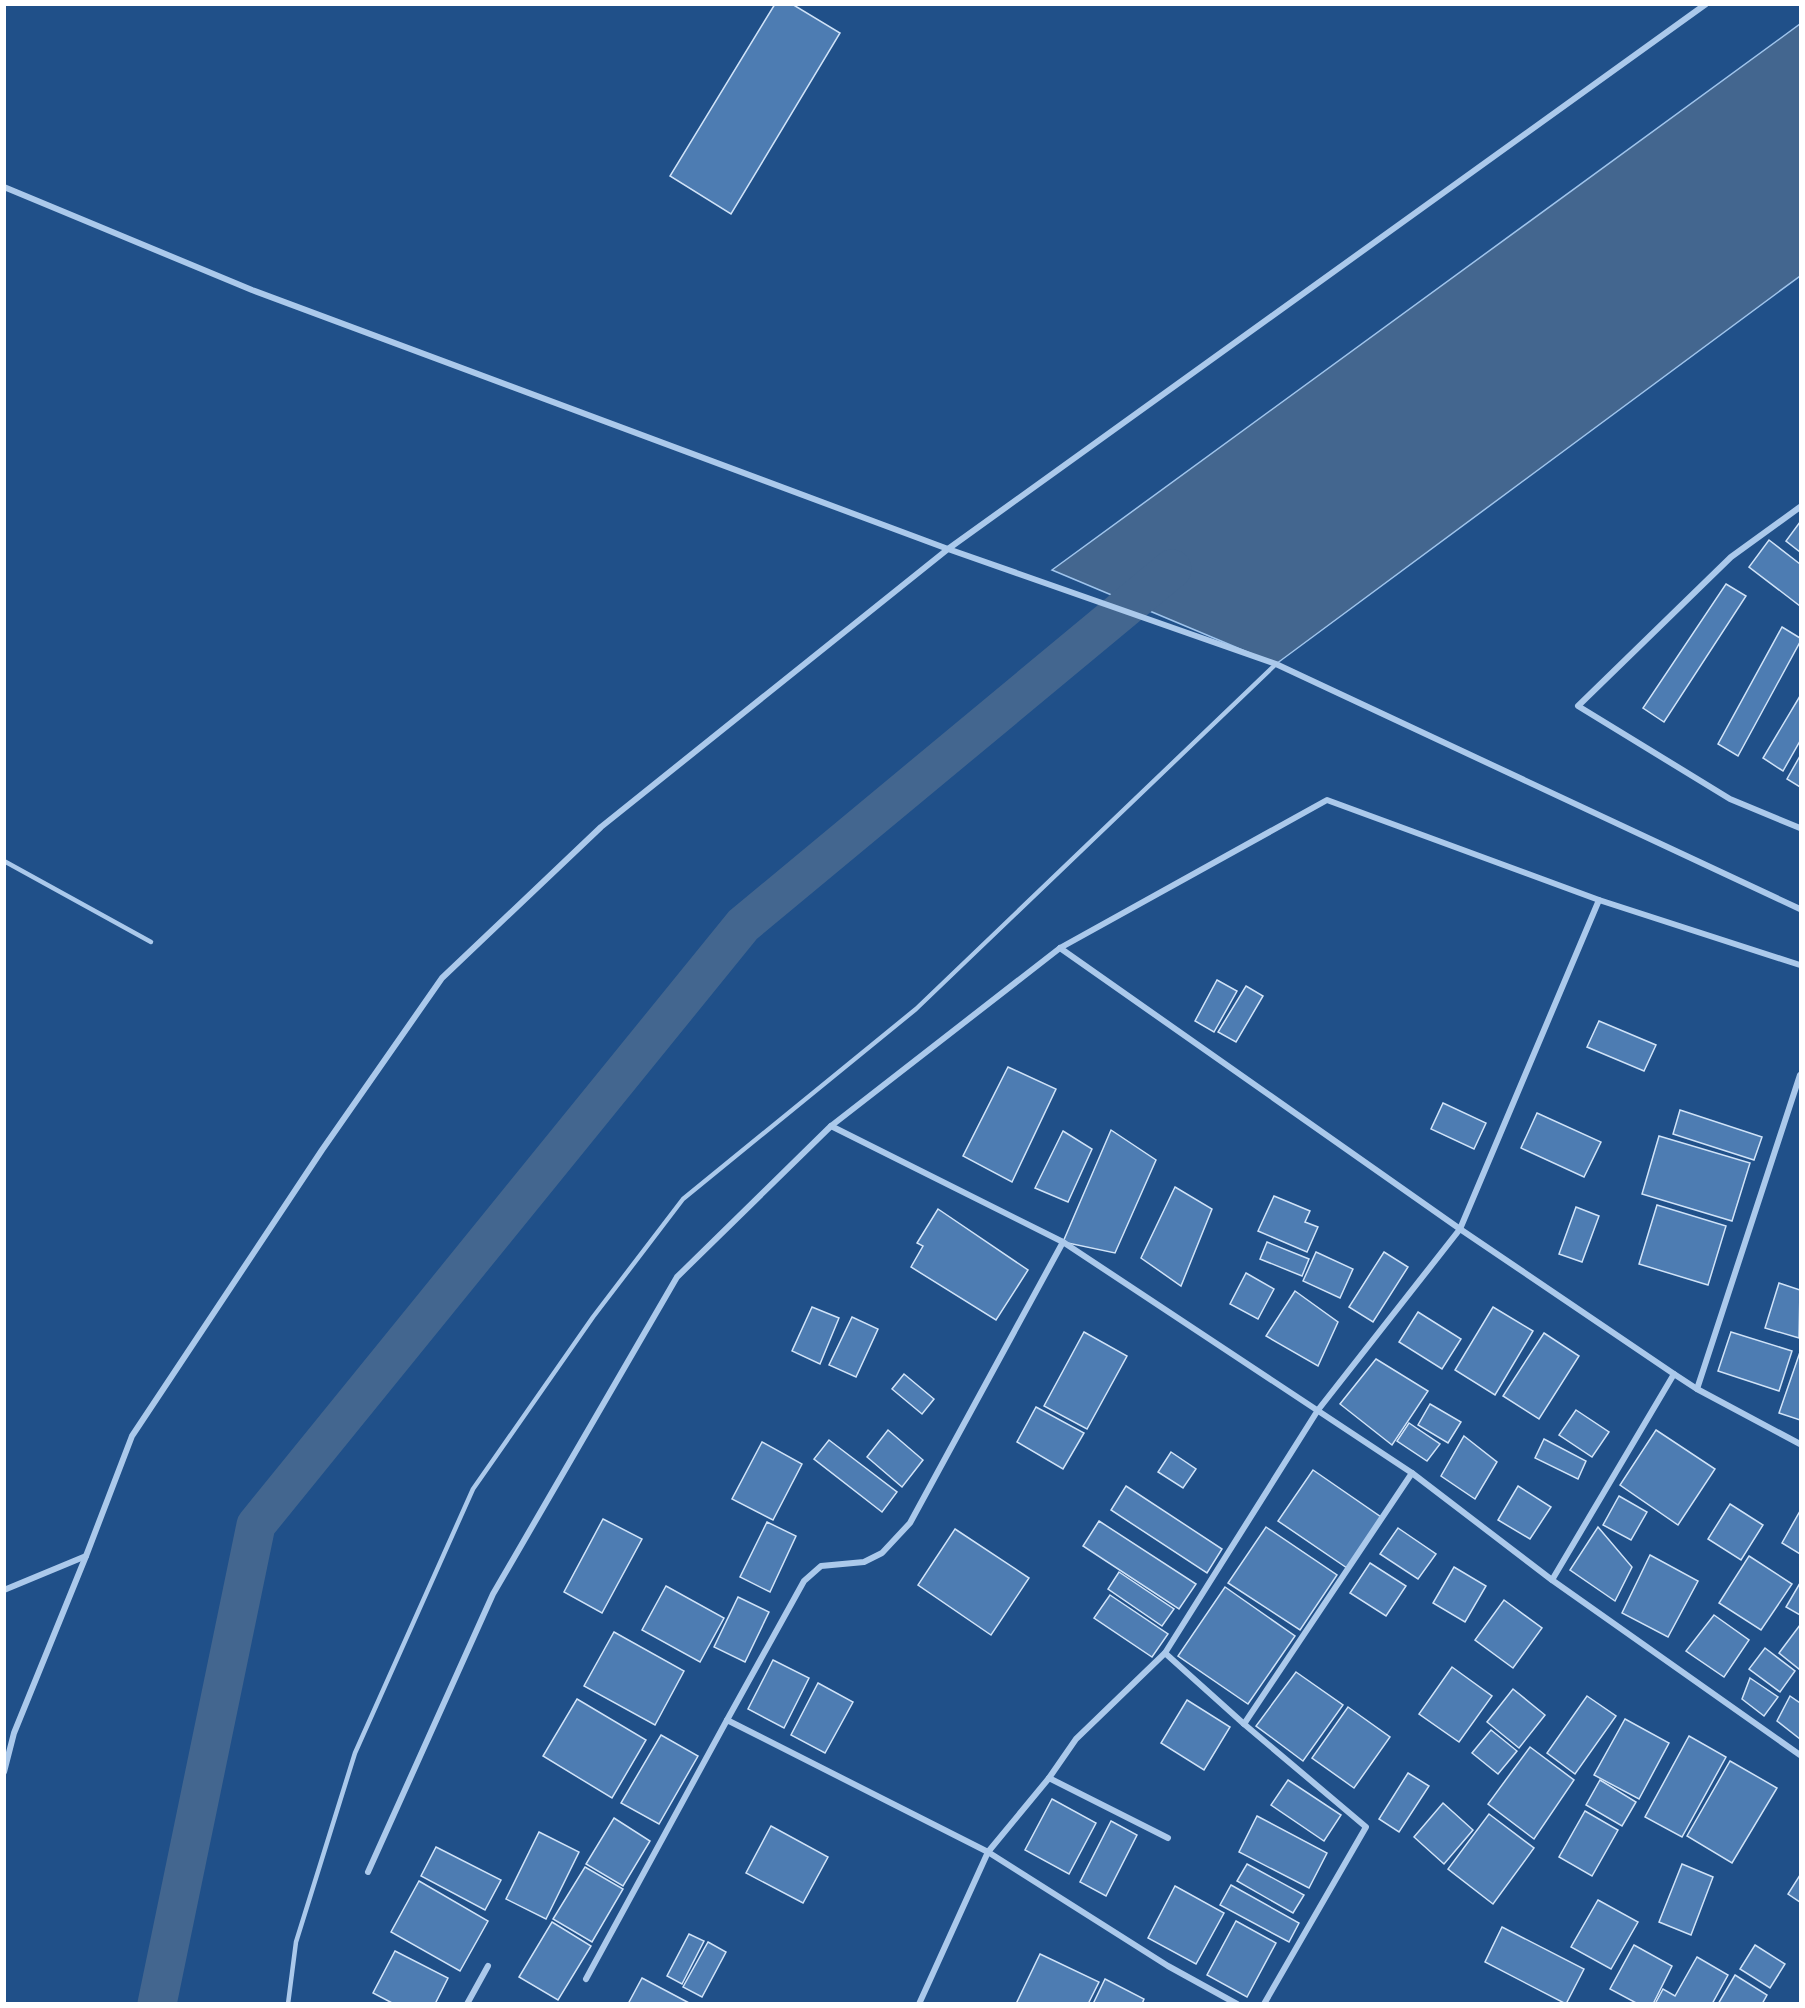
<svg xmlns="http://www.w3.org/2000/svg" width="1805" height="2008" font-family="'Fira Sans Condensed',sans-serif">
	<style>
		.water { fill: #43668f; stroke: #9fc4ec; stroke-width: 1.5 }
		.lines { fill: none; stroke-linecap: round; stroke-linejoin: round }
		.canal { stroke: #43668f; stroke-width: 39 }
		.building { fill: #4d7cb2; stroke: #d0e3f8; stroke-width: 1.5 }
		.lane { stroke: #abc9eb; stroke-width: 4.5 }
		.street { stroke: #abc9eb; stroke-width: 6 }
	</style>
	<rect width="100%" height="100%" fill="#205089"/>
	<!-- water -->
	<polygon class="water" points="1800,24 1800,276 1276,664 1052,570"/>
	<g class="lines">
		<!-- canal -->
		<polyline class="canal" points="157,2004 256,1525 743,925 1172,569"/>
	</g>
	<!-- building -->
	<g class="building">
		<polygon points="775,4 792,4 840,33 731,214 670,176"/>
		<polygon points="1800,522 1800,552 1786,541"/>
		<polygon points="1769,540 1800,564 1800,606 1749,567"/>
		<polygon points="1726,584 1746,596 1664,722 1643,708"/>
		<polygon points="1782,627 1800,638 1800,642 1738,756 1718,744"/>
		<polygon points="1800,696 1800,741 1783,771 1763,758"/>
		<polygon points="1800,756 1800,787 1787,779"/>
		<polygon points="1217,980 1237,991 1214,1032 1195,1021"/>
		<polygon points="1246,986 1263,996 1236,1042 1218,1032"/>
		<polygon points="1599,1021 1656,1045 1644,1071 1587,1047"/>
		<polygon points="1008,1067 1056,1089 1012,1182 963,1156"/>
		<polygon points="1443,1103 1486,1123 1474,1149 1431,1129"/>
		<polygon points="1680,1110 1762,1137 1754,1160 1673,1134"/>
		<polygon points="1537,1113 1601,1142 1584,1177 1521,1148"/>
		<polygon points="1111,1130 1156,1160 1115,1253 1063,1242"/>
		<polygon points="1063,1131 1092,1149 1068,1202 1035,1188"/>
		<polygon points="1659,1136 1750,1163 1732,1221 1642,1194"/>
		<polygon points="1175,1187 1212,1209 1181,1286 1141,1258"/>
		<polygon points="1274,1196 1310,1211 1305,1222 1318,1227 1307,1252 1258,1231"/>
		<polygon points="1657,1205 1726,1226 1708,1285 1639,1264"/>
		<polygon points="1576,1207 1599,1216 1582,1262 1559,1254"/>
		<polygon points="938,1209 1028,1270 996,1320 911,1267 923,1246 917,1243"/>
		<polygon points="1267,1242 1309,1259 1302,1276 1260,1259"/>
		<polygon points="1316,1252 1353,1269 1340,1298 1303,1281"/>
		<polygon points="1384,1252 1408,1267 1373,1322 1349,1307"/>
		<polygon points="1246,1273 1274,1289 1258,1319 1230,1304"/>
		<polygon points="1779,1283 1800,1290 1799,1338 1765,1328"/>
		<polygon points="1295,1291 1338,1322 1318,1366 1266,1336"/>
		<polygon points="812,1307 839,1318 820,1364 792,1351"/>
		<polygon points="1493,1307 1533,1331 1495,1395 1455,1370"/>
		<polygon points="1418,1312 1461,1339 1442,1369 1399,1342"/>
		<polygon points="852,1317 878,1329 856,1377 829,1365"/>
		<polygon points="1084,1332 1127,1356 1087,1429 1044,1406"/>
		<polygon points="1731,1332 1792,1351 1779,1391 1718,1371"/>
		<polygon points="1544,1333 1579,1356 1539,1419 1503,1396"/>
		<polygon points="1800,1352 1800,1420 1779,1413"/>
		<polygon points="1376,1359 1428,1391 1392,1445 1340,1404"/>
		<polygon points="904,1374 934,1399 922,1414 892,1389"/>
		<polygon points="1430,1404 1461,1422 1448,1443 1418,1425"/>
		<polygon points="1036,1407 1084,1433 1063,1469 1017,1442"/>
		<polygon points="1576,1410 1609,1432 1592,1457 1559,1435"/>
		<polygon points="1409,1423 1440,1444 1427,1461 1397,1441"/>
		<polygon points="888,1430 923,1460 902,1487 867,1457"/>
		<polygon points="1656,1430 1715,1469 1678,1525 1620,1485"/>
		<polygon points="1464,1436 1497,1462 1475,1499 1441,1476"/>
		<polygon points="1544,1439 1586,1461 1578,1479 1535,1458"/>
		<polygon points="829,1440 897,1492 882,1512 814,1459"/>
		<polygon points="762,1442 802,1464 773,1520 732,1499"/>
		<polygon points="1171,1452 1196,1469 1183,1488 1158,1472"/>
		<polygon points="1313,1470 1381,1517 1347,1568 1278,1521"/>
		<polygon points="1126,1486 1222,1549 1207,1573 1111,1510"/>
		<polygon points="1518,1486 1551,1507 1530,1539 1498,1520"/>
		<polygon points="1619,1496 1647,1512 1631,1540 1603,1525"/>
		<polygon points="1730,1504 1763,1525 1741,1560 1708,1539"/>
		<polygon points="1800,1511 1800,1554 1782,1543"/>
		<polygon points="603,1519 642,1539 602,1613 564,1592"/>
		<polygon points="1099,1521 1196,1584 1179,1609 1083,1546"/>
		<polygon points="767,1522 796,1536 770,1592 740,1577"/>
		<polygon points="1266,1527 1337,1575 1300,1630 1228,1583"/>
		<polygon points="1598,1527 1632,1567 1615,1601 1570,1570"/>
		<polygon points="1398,1528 1436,1554 1418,1579 1380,1554"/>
		<polygon points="955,1529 1029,1578 991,1635 918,1585"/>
		<polygon points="1650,1555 1698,1581 1668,1637 1622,1613"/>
		<polygon points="1749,1556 1792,1584 1761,1630 1719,1603"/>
		<polygon points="1370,1563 1406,1586 1386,1616 1350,1593"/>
		<polygon points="1454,1567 1486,1586 1465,1622 1433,1603"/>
		<polygon points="1119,1572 1174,1609 1162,1626 1108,1589"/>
		<polygon points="1800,1583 1800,1615 1786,1607"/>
		<polygon points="666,1586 724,1618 700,1662 642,1630"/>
		<polygon points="1225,1587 1295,1636 1248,1704 1178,1656"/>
		<polygon points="1110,1595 1168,1634 1152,1657 1094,1618"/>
		<polygon points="738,1597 769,1612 745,1662 714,1647"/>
		<polygon points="1504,1600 1542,1628 1513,1668 1475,1640"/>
		<polygon points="1714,1615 1749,1640 1724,1677 1686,1651"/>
		<polygon points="1800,1625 1800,1667 1799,1669 1779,1653"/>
		<polygon points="614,1632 684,1671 655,1725 584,1686"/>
		<polygon points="1765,1648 1795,1671 1780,1692 1749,1669"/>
		<polygon points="773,1660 809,1678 784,1728 748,1709"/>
		<polygon points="1452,1667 1492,1696 1459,1742 1419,1714"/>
		<polygon points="1296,1672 1343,1705 1303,1761 1256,1726"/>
		<polygon points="1750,1678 1778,1697 1764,1716 1742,1699"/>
		<polygon points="818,1683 853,1702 825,1753 791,1735"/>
		<polygon points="1513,1689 1545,1715 1519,1748 1487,1722"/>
		<polygon points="1587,1696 1616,1716 1575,1774 1547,1753"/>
		<polygon points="1790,1696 1800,1703 1800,1739 1777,1721"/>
		<polygon points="577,1699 646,1740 612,1798 543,1756"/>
		<polygon points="1187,1700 1230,1727 1204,1770 1161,1743"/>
		<polygon points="1348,1707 1390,1737 1354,1788 1312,1758"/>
		<polygon points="1625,1719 1669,1743 1639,1799 1594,1775"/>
		<polygon points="1491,1730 1517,1751 1498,1774 1472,1753"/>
		<polygon points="661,1735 698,1756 659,1824 621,1803"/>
		<polygon points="1689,1736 1726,1757 1682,1837 1645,1817"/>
		<polygon points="1530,1747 1574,1780 1534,1839 1488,1804"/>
		<polygon points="1730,1761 1777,1788 1732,1863 1687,1836"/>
		<polygon points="1408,1773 1429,1786 1399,1832 1379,1819"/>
		<polygon points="1288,1780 1341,1815 1324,1841 1271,1805"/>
		<polygon points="1600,1780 1636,1802 1622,1826 1586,1805"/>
		<polygon points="1052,1799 1096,1823 1069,1874 1025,1850"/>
		<polygon points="1443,1803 1473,1830 1444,1864 1414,1837"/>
		<polygon points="1585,1811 1618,1830 1592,1876 1559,1857"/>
		<polygon points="1489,1814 1534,1848 1493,1904 1448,1869"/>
		<polygon points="1257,1816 1327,1853 1309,1888 1239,1852"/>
		<polygon points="614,1818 650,1841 623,1886 586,1864"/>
		<polygon points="1111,1821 1137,1835 1106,1896 1080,1882"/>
		<polygon points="771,1826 828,1857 803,1903 746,1873"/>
		<polygon points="539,1832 579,1852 546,1919 506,1899"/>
		<polygon points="436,1847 501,1880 485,1910 421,1876"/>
		<polygon points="1247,1864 1304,1895 1293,1913 1237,1881"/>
		<polygon points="1682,1864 1713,1877 1691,1935 1659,1922"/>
		<polygon points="585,1867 623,1889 592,1942 553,1919"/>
		<polygon points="1800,1875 1800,1902 1788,1894"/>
		<polygon points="419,1881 488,1921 460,1971 391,1932"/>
		<polygon points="1231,1885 1299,1923 1289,1942 1220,1905"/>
		<polygon points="1175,1886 1224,1913 1196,1964 1148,1938"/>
		<polygon points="1598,1900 1638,1922 1611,1969 1571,1947"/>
		<polygon points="1236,1921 1276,1943 1247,1997 1207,1975"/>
		<polygon points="552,1922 591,1946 558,2000 519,1977"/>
		<polygon points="1502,1927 1584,1969 1566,2004 1485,1962"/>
		<polygon points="689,1934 704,1941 682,1984 667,1976"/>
		<polygon points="708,1942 726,1952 702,1997 683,1987"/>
		<polygon points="1634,1945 1672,1966 1653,2004 1638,2004 1610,1989"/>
		<polygon points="1755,1945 1785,1964 1770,1988 1740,1969"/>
		<polygon points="395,1951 448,1978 435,2004 394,2004 373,1993"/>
		<polygon points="1040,1954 1099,1982 1088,2004 1016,2004"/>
		<polygon points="1697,1957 1728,1975 1712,2004 1655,2004 1663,1989 1675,1996"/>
		<polygon points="1735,1975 1767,1995 1762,2004 1718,2004"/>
		<polygon points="642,1978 691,2004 628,2004"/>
		<polygon points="1105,1979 1144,1999 1142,2004 1093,2004"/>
	</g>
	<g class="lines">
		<!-- lane -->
		<g class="lane">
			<polyline points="4,861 151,942"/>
			<polyline points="288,2004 296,1942 355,1753 473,1489 593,1317 683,1199 916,1009 1276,664"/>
		</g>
		<!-- street -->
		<g class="street">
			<polyline points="4,187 252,290 948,549 1276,664 1800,909"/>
			<polyline points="1800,507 1731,557 1578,706 1730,799 1800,828"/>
			<polyline points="1060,948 1460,1229 1674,1374 1697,1389 1800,1444"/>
			<polyline points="831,1126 1063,1242 1412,1473 1552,1580 1800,1755"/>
			<polyline points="1697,1389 1800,1075"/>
			<polyline points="1552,1580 1674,1374"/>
			<polyline points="4,1590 86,1556"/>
			<polyline points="1165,1653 1244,1724 1366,1827 1264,2004"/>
			<polyline points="727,1720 804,1581 821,1566 864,1562 882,1553 910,1523 1063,1242"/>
			<polyline points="1244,1724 1412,1473"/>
			<polyline points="4,1772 14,1733 86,1556 132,1436 322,1150 442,978 601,827 948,549 1706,4"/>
			<polyline points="1049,1778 1076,1739 1165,1653 1318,1410 1460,1229 1599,900"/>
			<polyline points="368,1872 493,1594 677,1277 831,1126 1060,948 1327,800 1599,900 1800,965"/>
			<polyline points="586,1979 727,1720 988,1852 1168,1966 1237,2004"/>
			<polyline points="467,2004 488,1966"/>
			<polyline points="919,2004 988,1852 1049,1778 1168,1838"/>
		</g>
	</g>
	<!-- border -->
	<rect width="1805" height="2008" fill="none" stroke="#ffffff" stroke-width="12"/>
</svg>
